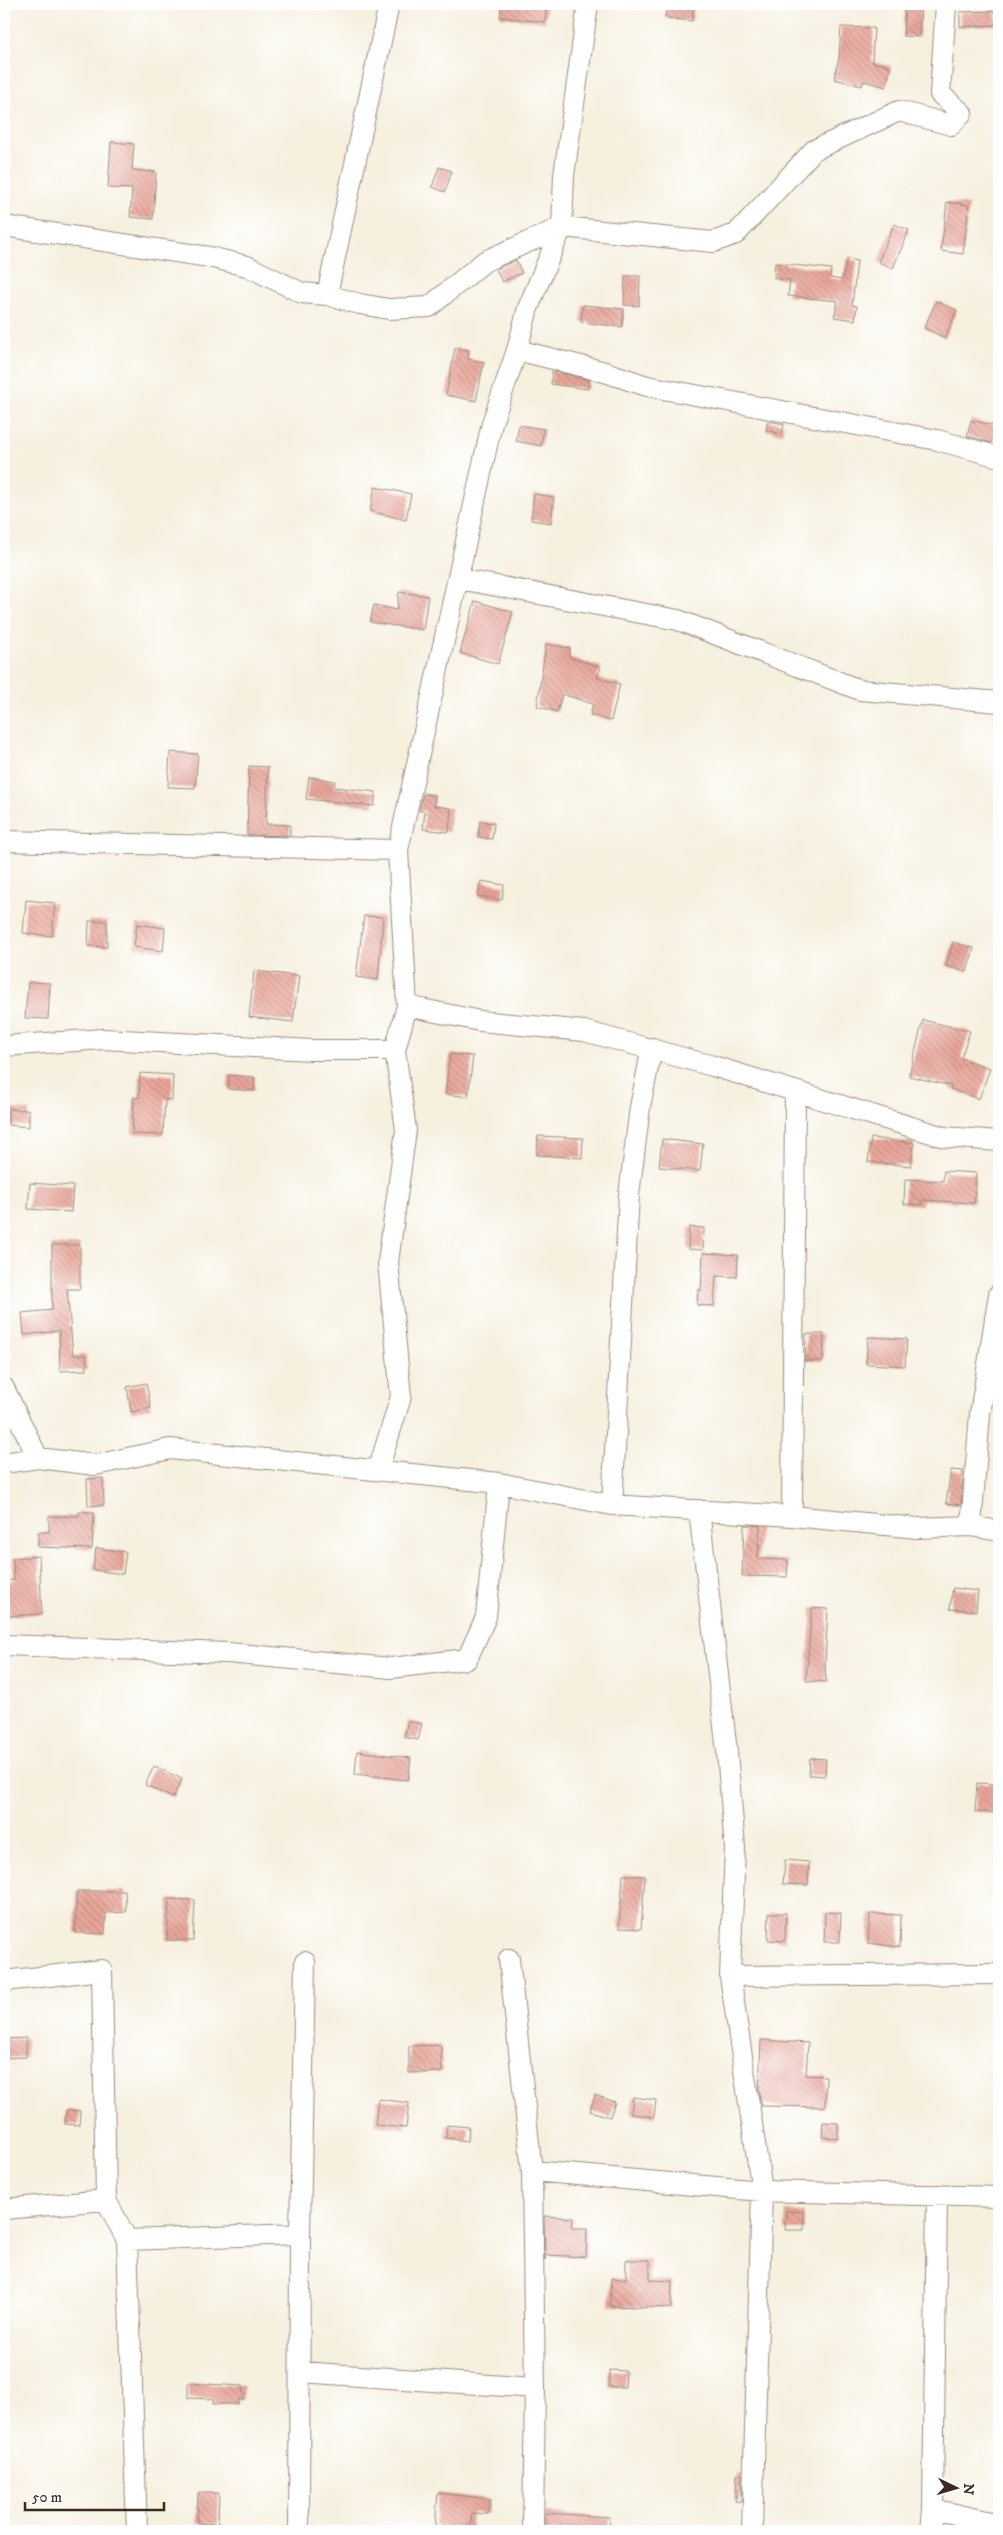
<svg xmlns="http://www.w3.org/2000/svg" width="1003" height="2535" font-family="'IM FELL DW Pica',serif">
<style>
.building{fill:url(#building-back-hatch)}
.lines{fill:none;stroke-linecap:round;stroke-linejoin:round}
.minor-casing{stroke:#988d7e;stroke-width:22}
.minor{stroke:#fff;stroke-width:20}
</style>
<defs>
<pattern id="building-back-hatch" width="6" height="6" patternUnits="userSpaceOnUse" patternTransform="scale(1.25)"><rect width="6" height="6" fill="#eaa69a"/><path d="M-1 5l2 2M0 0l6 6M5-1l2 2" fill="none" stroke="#bf877d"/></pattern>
</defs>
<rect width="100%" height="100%" fill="#fff"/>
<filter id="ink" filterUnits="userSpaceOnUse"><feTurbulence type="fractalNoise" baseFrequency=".02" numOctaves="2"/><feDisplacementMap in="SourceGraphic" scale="10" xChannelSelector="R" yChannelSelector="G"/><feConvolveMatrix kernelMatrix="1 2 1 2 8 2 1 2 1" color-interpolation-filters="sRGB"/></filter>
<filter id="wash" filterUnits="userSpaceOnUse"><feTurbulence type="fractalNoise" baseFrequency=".0096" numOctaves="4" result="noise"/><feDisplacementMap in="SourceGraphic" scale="20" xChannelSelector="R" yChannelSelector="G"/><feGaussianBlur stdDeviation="1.12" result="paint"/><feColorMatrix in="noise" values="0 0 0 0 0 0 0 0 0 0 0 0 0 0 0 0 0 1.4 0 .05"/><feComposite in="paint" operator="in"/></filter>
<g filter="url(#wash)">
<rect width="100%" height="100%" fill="#f6f0df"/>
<g id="blocks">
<!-- building -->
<path class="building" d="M 502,4 L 547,4 L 545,22 L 500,17 Z
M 667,4 L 694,4 L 692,21 L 665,18 Z
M 905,6 L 921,7 L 919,37 L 903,36 Z
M 996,11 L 996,25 L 960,27 L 960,12 Z
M 841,27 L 874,28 L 872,62 L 891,66 L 886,87 L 864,81 L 862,86 L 834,79 L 839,58 Z
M 111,142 L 134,144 L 132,170 L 156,172 L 153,219 L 130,217 L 132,189 L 108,188 Z
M 439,167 L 452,171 L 445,192 L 432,187 Z
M 947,202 L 969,205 L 963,254 L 941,251 Z
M 894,224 L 909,230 L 893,268 L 878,262 Z
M 847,259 L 857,261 L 852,305 L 857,306 L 855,320 L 834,317 L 838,301 L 788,296 L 790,280 L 774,278 L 775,263 L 831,269 L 830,278 L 842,280 Z
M 516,260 L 522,273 L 502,282 L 496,269 Z
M 625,276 L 640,276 L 639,306 L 624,305 Z
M 936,301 L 957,310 L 945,338 L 924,328 Z
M 583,305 L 624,309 L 622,327 L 581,322 Z
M 455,348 L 469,350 L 468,359 L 484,362 L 476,401 L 446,395 Z
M 552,371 L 589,380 L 588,389 L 551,384 Z
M 971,420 L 996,426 L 991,443 L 967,436 Z
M 768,421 L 784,424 L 782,434 L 766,430 Z
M 519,425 L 544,429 L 541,446 L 516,441 Z
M 375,487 L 411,494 L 406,520 L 370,511 Z
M 534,494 L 554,497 L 551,523 L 531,520 Z
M 399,592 L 428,596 L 423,630 L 370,622 L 374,605 L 397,610 Z
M 475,601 L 513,612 L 498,664 L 460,653 Z
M 546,644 L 570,648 L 569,657 L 601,667 L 597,678 L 620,684 L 611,721 L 590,715 L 593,704 L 562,694 L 557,712 L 537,706 Z
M 170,752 L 198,754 L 195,788 L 168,787 Z
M 249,766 L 268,767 L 266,824 L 290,825 L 290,836 L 247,835 Z
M 309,777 L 335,781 L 334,787 L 376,792 L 374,806 L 306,799 Z
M 423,794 L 435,795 L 434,806 L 451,808 L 449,832 L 423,829 L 425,811 L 419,811 Z
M 480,821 L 494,823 L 492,839 L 478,837 Z
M 481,881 L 504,885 L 502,900 L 478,896 Z
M 26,900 L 55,903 L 52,936 L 23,933 Z
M 364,916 L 383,917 L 378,980 L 356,977 Z
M 89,921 L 107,921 L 107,947 L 88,946 Z
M 137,924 L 165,928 L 163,951 L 134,947 Z
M 953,942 L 974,948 L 967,972 L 946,966 Z
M 254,971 L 299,976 L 293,1022 L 249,1017 Z
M 28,982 L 50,983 L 48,1019 L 25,1018 Z
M 923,1020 L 970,1031 L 961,1058 L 990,1068 L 979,1099 L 950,1089 L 951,1086 L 909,1076 Z
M 450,1054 L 473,1056 L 468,1097 L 445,1094 Z
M 140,1073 L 173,1075 L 172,1100 L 165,1099 L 163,1135 L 132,1134 L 134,1097 L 139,1098 Z
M 229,1075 L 255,1077 L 254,1091 L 228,1089 Z
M 8,1109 L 29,1110 L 29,1127 L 8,1125 Z
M 538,1136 L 583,1138 L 582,1158 L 537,1155 Z
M 871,1138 L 914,1143 L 911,1166 L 868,1162 Z
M 662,1139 L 703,1144 L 700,1171 L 659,1167 Z
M 944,1171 L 976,1173 L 974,1203 L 923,1200 L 922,1205 L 904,1204 L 905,1179 L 943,1181 Z
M 30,1183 L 73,1186 L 71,1212 L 28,1209 Z
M 689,1227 L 704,1228 L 703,1250 L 688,1249 Z
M 52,1245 L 80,1245 L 80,1289 L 67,1289 L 73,1355 L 86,1355 L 87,1370 L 60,1371 L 59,1331 L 24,1335 L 22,1313 L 52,1310 Z
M 703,1253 L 738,1255 L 737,1277 L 716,1276 L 714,1306 L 697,1305 L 698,1290 L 701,1291 Z
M 806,1334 L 824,1334 L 823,1361 L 805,1361 Z
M 868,1337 L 907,1339 L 905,1366 L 866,1364 Z
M 146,1383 L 151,1408 L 131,1412 L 127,1387 Z
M 951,1470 L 963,1471 L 961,1505 L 946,1503 Z
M 103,1478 L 104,1505 L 88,1506 L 87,1479 Z
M 79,1512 L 94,1512 L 92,1549 L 38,1547 L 38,1532 L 49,1532 L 49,1516 L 79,1516 Z
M 744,1525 L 760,1526 L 758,1559 L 788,1560 L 787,1577 L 742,1576 Z
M 96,1548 L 126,1552 L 123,1574 L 93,1570 Z
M 39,1556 L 42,1614 L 10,1616 L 9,1604 L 4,1604 L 4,1581 L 14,1580 L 13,1558 Z
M 953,1588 L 978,1591 L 976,1611 L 950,1609 Z
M 812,1608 L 828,1609 L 825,1664 L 826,1682 L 806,1681 Z
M 408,1721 L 422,1724 L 418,1740 L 404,1737 Z
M 357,1751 L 411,1758 L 408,1780 L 355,1774 Z
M 810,1758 L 826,1759 L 825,1776 L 809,1775 Z
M 154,1766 L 182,1779 L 173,1798 L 145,1785 Z
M 977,1783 L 999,1784 L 999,1813 L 975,1812 Z
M 785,1860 L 809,1862 L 808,1885 L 783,1884 Z
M 623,1875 L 645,1876 L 641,1929 L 619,1928 Z
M 77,1891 L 125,1891 L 126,1912 L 106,1913 L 105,1934 L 75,1933 Z
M 169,1899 L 195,1900 L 193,1941 L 167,1940 Z
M 825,1912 L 841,1913 L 840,1942 L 824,1942 Z
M 769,1913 L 786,1913 L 785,1941 L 768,1940 Z
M 870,1914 L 901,1915 L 900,1947 L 868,1943 Z
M 26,2038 L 26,2057 L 4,2058 L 4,2039 Z
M 761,2040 L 808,2043 L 806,2075 L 826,2076 L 825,2107 L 761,2106 L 759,2090 Z
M 441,2045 L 442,2072 L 409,2073 L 409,2046 Z
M 595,2095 L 615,2102 L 610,2117 L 590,2111 Z
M 633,2097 L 656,2100 L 654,2117 L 631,2114 Z
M 378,2099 L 409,2103 L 406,2128 L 375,2125 Z
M 66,2110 L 80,2111 L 79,2125 L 65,2124 Z
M 823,2122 L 838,2123 L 838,2138 L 822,2137 Z
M 447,2125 L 469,2127 L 468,2141 L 446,2138 Z
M 786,2211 L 804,2212 L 804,2230 L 785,2230 Z
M 544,2216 L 573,2218 L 572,2228 L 587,2228 L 586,2257 L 545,2255 L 545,2260 Z
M 626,2260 L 650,2260 L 650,2280 L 672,2281 L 671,2308 L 610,2306 L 611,2278 L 626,2279 Z
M 609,2370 L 626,2371 L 625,2387 L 609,2387 Z
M 188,2383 L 243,2386 L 243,2400 L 238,2399 L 238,2404 L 213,2404 L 213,2399 L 188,2398 Z
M 737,2474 L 742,2474 L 741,2502 L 735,2501 Z
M 198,2493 L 219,2493 L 218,2524 L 197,2523 Z
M 438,2493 L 490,2499 L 488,2514 L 472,2513 L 470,2531 L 435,2526 Z
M 545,2513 L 610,2517 L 609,2531 L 545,2531 Z"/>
</g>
</g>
<g filter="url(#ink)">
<use href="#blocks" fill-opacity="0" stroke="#988d7e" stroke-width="1"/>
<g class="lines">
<!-- minor casing -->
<g class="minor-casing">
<path id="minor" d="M 588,4 L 564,175 L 562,227 L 528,308 L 517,350 L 605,372 L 647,386 L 937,440 L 999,457
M 4,226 L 209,257 L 247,266 L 302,293 L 327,295 L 360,304 L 389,309 L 429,307 L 485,261 L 562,227 L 713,242 L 736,234 L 814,150 L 899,111 L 951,125 L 962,113 L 940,94 L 946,4
M 327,295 L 389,4
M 459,579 L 678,620 L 860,690 L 999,702
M 4,841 L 398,850
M 407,1006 L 480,1021 L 584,1031 L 713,1066 L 944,1137 L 999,1141
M 4,1046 L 103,1039 L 312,1050 L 395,1050
M 4,1388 L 38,1458
M 4,1463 L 38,1458 L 95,1465 L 170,1449 L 499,1483 L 612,1505 L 792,1516 L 917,1528 L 971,1526 L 999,1531
M 378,1470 L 401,1397 L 388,1262 L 406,1130 L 395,1050 L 407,1006 L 398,850 L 492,423 L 517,350
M 612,1505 L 629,1195 L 640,1107 L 652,1048
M 699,1510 L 727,1752 L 735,1848 L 730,1976 L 762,2191 L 752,2531
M 792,1516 L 795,1092
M 971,1526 L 980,1414 L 999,1294
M 4,1645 L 228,1653 L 391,1668 L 467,1659 L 486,1617 L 499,1483
M 509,1959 L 532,2171 L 535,2388 L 533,2531
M 730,1976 L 999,1974
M 4,1981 L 102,1970 L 106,2200 L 127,2240 L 137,2531
M 532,2171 L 762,2191 L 999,2197
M 4,2209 L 106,2200
M 127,2240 L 300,2234
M 301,2372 L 535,2388
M 933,2509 L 999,2524
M 299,2531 L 300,2234 L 305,1962
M 931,2531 L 933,2509 L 937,2195"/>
</g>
<!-- minor -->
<use href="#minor" class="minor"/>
</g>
</g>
<!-- margin -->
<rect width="1003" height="2535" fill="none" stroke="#fff" stroke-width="20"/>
<!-- north arrow -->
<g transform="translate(956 2488) rotate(95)" stroke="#ffffff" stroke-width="4" paint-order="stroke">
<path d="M0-4L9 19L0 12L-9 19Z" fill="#3b2a1e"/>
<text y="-8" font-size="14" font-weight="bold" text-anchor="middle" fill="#3b2a1e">N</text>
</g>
<!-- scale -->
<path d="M25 2502v8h139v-8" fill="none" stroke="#3b2a1e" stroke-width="2.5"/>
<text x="32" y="2502" font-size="15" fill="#3b2a1e" stroke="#ffffff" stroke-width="4" paint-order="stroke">50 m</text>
</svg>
